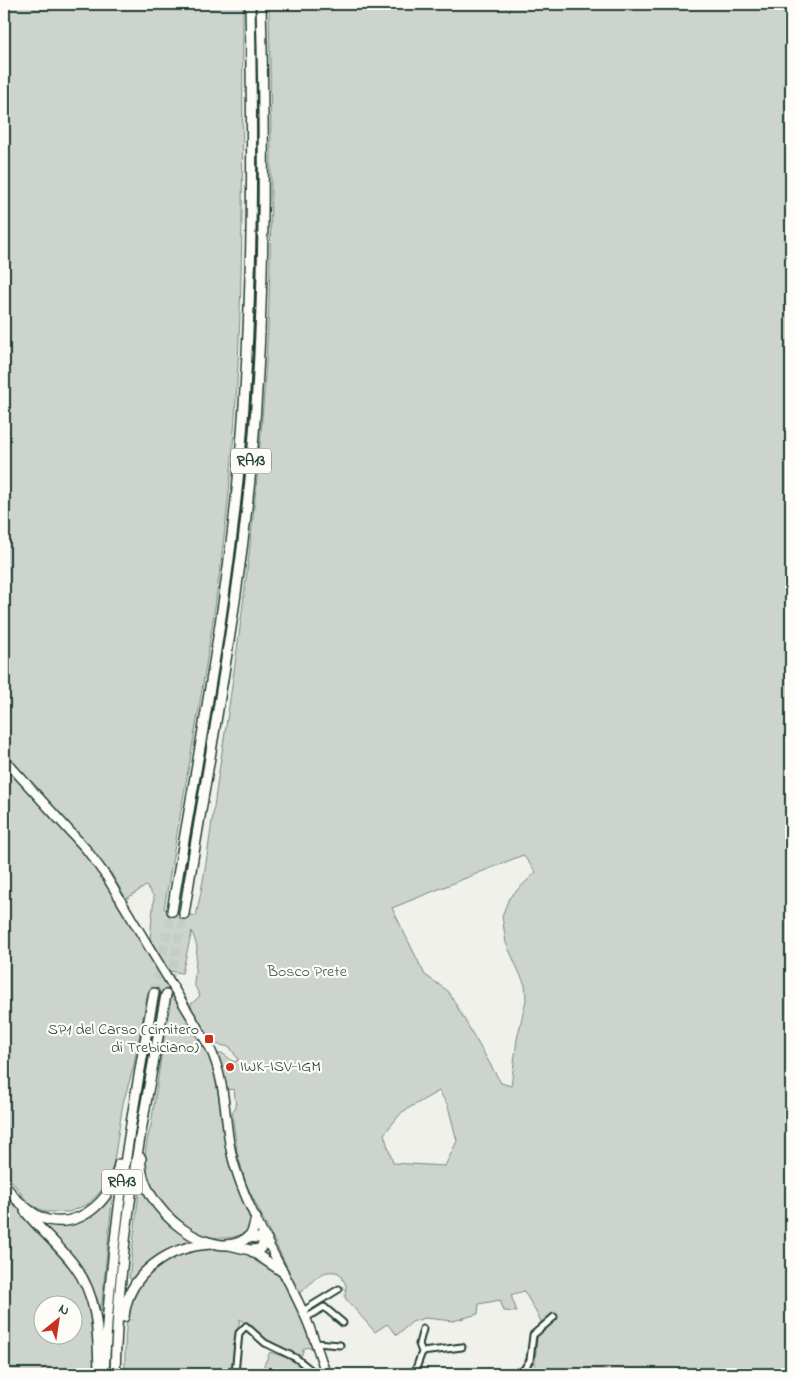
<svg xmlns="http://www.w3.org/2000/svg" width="795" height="1378" font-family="'Indie Flower',sans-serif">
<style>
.green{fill:#cdd3cd;stroke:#768880;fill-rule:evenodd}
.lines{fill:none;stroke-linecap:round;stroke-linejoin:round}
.motorway-tunnel{stroke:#c6cdc6;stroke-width:9;stroke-dasharray:9 4.5;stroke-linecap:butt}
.minor-casing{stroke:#1f3d34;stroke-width:9}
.secondary-casing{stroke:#1f3d34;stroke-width:11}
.primary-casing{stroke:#1f3d34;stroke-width:11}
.motorway-casing{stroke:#1f3d34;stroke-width:12}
.minor{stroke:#fdfcf7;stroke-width:5}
.secondary{stroke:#fdfcf7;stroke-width:8}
.primary{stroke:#fdfcf7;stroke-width:8}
.motorway{stroke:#fdfcf7;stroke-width:9}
.poi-dot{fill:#c8321e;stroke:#fdfcf7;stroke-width:2}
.labels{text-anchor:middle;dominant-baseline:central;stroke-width:4.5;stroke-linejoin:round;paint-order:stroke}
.shield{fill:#fdfcf7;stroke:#62766e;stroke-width:1}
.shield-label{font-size:15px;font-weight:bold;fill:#1f3d34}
.park-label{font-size:16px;fill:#425b53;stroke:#fdfcf7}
.poi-label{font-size:16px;fill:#1f3d34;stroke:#fdfcf7;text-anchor:end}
</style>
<rect width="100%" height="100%" fill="#f0f1eb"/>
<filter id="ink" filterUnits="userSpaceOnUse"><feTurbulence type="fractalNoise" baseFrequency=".02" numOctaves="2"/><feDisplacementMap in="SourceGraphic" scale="10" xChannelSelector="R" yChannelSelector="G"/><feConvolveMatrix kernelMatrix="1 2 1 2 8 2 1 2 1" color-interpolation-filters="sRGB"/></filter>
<g filter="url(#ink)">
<!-- green -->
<path class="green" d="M 4,4 L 243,4 C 242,173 245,343 227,511 C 213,645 186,777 164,909 L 196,916 C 208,863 213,807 222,752 C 245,605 263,452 269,303 C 272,203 271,104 269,4 L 791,4 L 791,1374 L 534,1374 L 537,1338 L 541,1321 L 524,1291 L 511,1295 L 517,1312 L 504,1311 L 500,1300 L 479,1304 L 478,1314 L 453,1321 L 425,1318 L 412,1322 L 397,1335 L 387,1324 L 375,1332 L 345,1298 L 346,1285 L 339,1273 C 319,1267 313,1284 298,1294 L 292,1277 L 246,1184 L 237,1152 L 232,1112 L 236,1107 L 234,1089 L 227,1090 L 218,1054 L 222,1053 L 234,1062 L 238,1060 L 230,1047 L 214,1044 L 210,1040 L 190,1005 L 200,996 L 194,984 L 197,947 L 192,931 L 182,973 L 169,971 L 150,939 L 154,897 L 146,886 L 126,899 L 111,873 L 4,751 ZM 523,855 L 536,872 L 509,898 L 502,916 L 506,943 L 525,985 L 526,1000 L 517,1039 L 511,1086 L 501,1083 L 448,991 L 425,975 L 392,908 ZM 439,1091 L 448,1106 L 457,1141 L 445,1166 L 393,1163 L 384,1134 L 402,1112 Z
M 4,765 L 99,871 L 213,1062 L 217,1074 L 231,1167 L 252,1218 L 248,1231 C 211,1254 156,1216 147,1177 C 143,1158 146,1143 151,1125 L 170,996 L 148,992 L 133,1069 L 123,1103 L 113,1167 L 101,1191 L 88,1204 L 69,1212 L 46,1212 L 29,1204 L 4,1171 Z
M 140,1183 L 163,1218 L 196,1242 L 168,1250 L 156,1258 L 132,1280 L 129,1278 Z
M 4,1191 C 26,1221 69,1258 83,1290 C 95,1316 94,1347 94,1374 L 4,1374 ZM 42,1306 L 72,1306 L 72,1336 L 42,1336 Z
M 113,1191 L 101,1312 C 91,1273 65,1249 39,1220 C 70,1235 95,1215 113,1191 Z
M 202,1248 C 277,1247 289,1285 312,1347 L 304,1348 L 301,1357 L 269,1343 L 240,1319 L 230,1374 L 125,1374 C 125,1326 122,1282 172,1257 C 181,1253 192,1251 202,1248 Z
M 270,1352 L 291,1359 L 310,1374 L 260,1374 Z"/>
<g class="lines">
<!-- motorway-tunnel -->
<path class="motorway-tunnel" d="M 154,993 L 172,911
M 166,995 L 184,914"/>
<!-- minor casing -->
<g class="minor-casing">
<path id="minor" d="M 303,1311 L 339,1289
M 306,1318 L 324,1307 L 343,1323
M 316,1343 L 340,1345
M 422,1352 L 462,1347
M 235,1373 L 239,1333 L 246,1326 L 265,1343 L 296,1358 L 316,1374
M 414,1374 L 422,1352 L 419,1344 L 423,1329
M 521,1374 L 530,1360 L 533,1335 L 554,1317"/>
</g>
<!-- secondary casing -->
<g class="secondary-casing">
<path id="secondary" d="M 4,759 L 86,849 L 106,876 L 210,1048 C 230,1091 222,1131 237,1173 C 253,1222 283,1267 304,1314 C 313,1333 319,1354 326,1374"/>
</g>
<!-- primary casing -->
<g class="primary-casing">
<path id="primary" d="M 4,1183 L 16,1199"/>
</g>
<!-- motorway casing -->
<g class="motorway-casing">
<path id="motorway" d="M 172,911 C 197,760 227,610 240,458 C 253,307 253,155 250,4
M 184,914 C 208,762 238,612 252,459 C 265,307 265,155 261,4
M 141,1158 C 136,1207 218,1272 252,1233 L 256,1218
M 16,1199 C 25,1207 36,1217 48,1220 C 84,1228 114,1196 119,1164
M 25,1211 C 40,1230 60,1246 74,1265 C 99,1298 98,1335 99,1374
M 248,1237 L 267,1239 L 260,1249 L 251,1250
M 229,1245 L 250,1250 L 283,1272
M 124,1317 C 128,1273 169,1246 211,1244
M 104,1374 C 110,1246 130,1119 154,993
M 115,1374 C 118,1247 142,1120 166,995"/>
</g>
<!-- minor -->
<use href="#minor" class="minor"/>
<!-- secondary -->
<use href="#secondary" class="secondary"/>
<!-- primary -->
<use href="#primary" class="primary"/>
<!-- motorway -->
<use href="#motorway" class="motorway"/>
</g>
</g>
<!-- markers -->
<g class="poi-dot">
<rect x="204" y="1034" width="10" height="10" rx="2.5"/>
<circle cx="230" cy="1067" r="5"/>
</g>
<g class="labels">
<!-- shield labels -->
<g class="shield">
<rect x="231" y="448.5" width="40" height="25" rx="4"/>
<rect x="102" y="1169.5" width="40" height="25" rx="4"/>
</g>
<g class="shield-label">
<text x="251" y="461">RA13</text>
<text x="122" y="1182">RA13</text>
</g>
<!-- park labels -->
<g class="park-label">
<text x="307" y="972">Bosco Prete</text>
</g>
<!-- poi labels -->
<g class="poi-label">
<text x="199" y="1030">SP1 del Carso (cimitero<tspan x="199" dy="18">di Trebiciano)</tspan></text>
<text x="240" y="1067" text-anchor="start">IWK-ISV-IGM</text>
</g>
</g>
<!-- margin -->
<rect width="795" height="1378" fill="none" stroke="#fdfcf7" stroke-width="20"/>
<rect x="10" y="10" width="775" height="1358" fill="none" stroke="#1f3d34" stroke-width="2" filter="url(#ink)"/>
<!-- north arrow -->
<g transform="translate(58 1320) rotate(30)"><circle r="24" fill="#fdfcf7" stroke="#a4b0a9"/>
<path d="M0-4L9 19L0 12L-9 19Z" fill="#c8321e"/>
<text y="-8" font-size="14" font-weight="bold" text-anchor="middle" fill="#1f3d34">N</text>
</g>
</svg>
